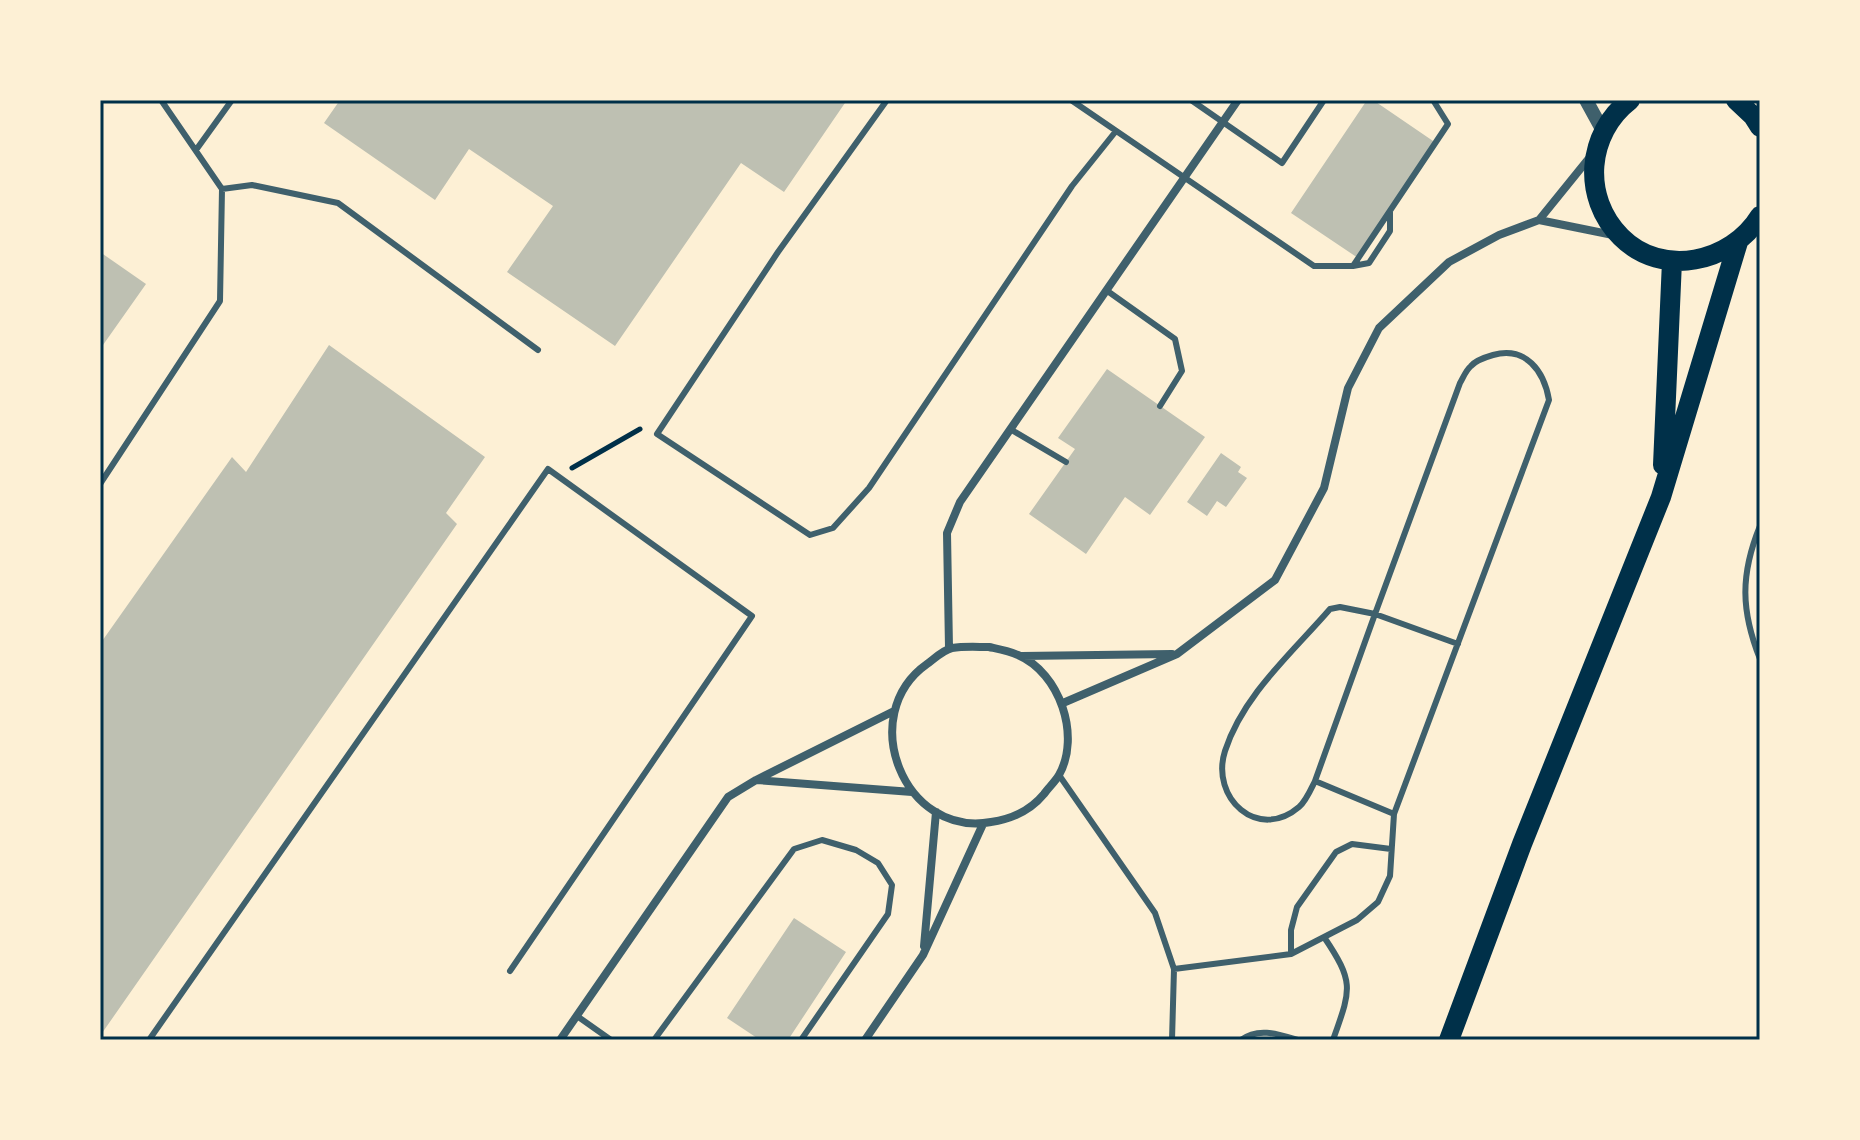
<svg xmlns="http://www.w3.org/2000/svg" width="1860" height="1140" font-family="Overpass,sans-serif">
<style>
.building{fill:#bec0b2}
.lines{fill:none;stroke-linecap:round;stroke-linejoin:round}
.path{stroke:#003049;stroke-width:5}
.service{stroke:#3f606c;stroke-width:6}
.minor{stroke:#3f606c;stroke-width:8}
.tertiary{stroke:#3f606c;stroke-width:14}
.primary{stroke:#003049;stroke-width:20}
.neatline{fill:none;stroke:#003049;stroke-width:3}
</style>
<rect width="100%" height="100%" fill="#fdf0d5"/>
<!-- building -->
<path class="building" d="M 340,100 L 847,100 L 784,192 L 741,163 L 615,346 L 507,272 L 553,206 L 469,149 L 435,200 L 324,123 Z
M 1367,100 L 1373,100 L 1436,143 L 1358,258 L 1291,213 Z
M 100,252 L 146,284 L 103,345 L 100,343 Z
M 329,345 L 485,457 L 446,513 L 457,524 L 100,1036 L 100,644 L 232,457 L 246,472 Z
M 1107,369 L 1205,437 L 1150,515 L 1125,497 L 1086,554 L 1029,514 L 1075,449 L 1058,438 Z
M 1221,453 L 1241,467 L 1238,472 L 1247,478 L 1226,507 L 1217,501 L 1207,516 L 1187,502 Z
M 794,918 L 846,952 L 788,1040 L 760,1040 L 727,1018 Z"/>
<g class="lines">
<!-- path -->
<path class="path" d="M 572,468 L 640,429"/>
<!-- service -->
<path class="service" d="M 887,100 L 778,252 L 657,434 L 810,535 L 833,528 L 869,488 L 1072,186 L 1116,131
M 1071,100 L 1314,266 L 1353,266 L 1448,124 L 1433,100
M 1191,100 L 1282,163 L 1324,100
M 196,150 L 232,100
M 222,189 L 252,185 L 338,203 L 538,350
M 1353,266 L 1369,263 L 1390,231 L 1390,211
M 1106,290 L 1175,339 L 1182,371 L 1160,406
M 1010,429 L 1066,462
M 100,484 L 220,301 L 222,189 L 161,100
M 1760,526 C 1740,575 1741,611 1760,659
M 1059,775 L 1155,913 L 1174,969 L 1172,1040
M 1315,781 L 1375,614 L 1458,644
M 1324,937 C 1355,983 1351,989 1333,1040
M 1291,954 L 1291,930 L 1297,907 L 1336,852 L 1352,844 L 1391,849
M 1174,969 L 1291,954 L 1357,920 L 1378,902 L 1390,876 L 1394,814 L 1549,400 C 1544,371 1526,346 1493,355 C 1486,357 1476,360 1471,366 C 1466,370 1463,378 1460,383 L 1375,614 L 1340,607 L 1330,609 C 1292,653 1243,695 1225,751 C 1210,798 1258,842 1299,807 C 1306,801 1311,789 1315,781 L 1394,814
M 577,1016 L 611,1040
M 149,1040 L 548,469 L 752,616 L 510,971
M 654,1040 L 794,849 L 822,840 L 856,850 L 878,863 L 892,885 L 888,914 L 801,1040
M 1241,1040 C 1258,1027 1278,1034 1298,1040"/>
<!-- minor -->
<path class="minor" d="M 1539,220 L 1613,235
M 989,647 C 998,649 1009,651 1018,655 C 1060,673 1081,736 1059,775 C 1055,782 1048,788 1044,794 C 1030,811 1012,819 991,822 C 904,838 855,715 927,664 C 934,659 943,650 952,648 C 964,646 977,647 989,647 Z
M 949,648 L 947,533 L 960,502 L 1238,100
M 1022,656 L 1172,654
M 1063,703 L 1177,654 L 1275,580 L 1324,488 L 1348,388 L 1379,328 L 1449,262 L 1499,235 L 1539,220 L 1590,157
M 757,780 L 912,792
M 924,946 L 936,812
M 560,1040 L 728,797 L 756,780 L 894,711
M 865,1040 L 923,955 L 983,824"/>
<!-- tertiary -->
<path class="tertiary" d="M 1586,100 L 1603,131"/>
<!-- primary -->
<path class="primary" d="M 1630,100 C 1587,133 1581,197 1621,237 C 1662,278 1731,263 1760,216
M 1736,100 L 1753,116 L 1760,127
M 1663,465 L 1672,261
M 1449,1040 L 1522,844 L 1661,497 L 1738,242"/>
</g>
<!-- border -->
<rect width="1860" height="1140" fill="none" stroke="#fdf0d5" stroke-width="204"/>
<rect x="102" y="102" width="1656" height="936" class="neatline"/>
</svg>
